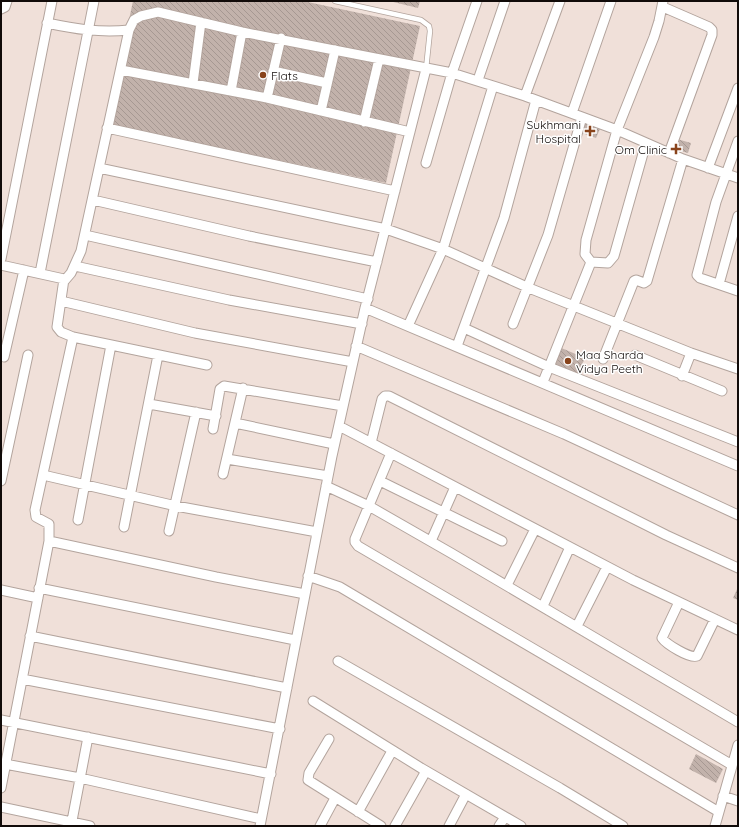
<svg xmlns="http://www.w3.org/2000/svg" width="739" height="827" font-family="Quicksand,sans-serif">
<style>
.building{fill:url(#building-back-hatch)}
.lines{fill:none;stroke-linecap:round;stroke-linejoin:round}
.service-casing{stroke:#b3a49d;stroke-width:6}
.minor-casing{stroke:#b3a49d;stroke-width:11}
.service{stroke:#fff;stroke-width:4.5}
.minor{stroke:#fff;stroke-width:9}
.poi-dot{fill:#88431b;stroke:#fff;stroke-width:1.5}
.labels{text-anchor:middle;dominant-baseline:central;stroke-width:3;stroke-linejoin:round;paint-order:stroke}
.poi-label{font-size:12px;fill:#110b09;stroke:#fff;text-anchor:start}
</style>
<defs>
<pattern id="building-back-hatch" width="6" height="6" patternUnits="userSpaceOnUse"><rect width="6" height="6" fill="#c2b2ab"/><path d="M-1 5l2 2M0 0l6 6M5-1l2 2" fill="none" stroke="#a69892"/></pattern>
</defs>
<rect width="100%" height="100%" fill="#f0e0d9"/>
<!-- building -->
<path class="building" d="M 133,1 L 303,1 L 420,26 L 386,183 L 107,124 Z
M 389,1 L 420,1 L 418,8 Z
M 582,122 L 600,129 L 596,138 L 579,132 Z
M 677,139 L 691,143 L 688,153 L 673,149 Z
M 559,347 L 585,358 L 577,375 L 552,363 Z
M 738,587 L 738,600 L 733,598 Z
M 696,754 L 723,769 L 716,783 L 689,769 Z"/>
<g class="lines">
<!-- service casing -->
<g class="service-casing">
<path id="service" d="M 335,1 L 421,20 L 429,26 L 430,31 L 426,69"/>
</g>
<!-- minor casing -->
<g class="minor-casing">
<path id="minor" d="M 663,7 L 709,27 L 712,30 L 712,35 L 669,153
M 1,9 L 5,7 L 7,1
M 47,23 C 75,29 100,33 129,30
M 121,70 L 267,98 L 410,132
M 273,71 L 327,83
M 478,80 L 505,1
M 193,83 L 201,22
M 231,91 L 242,32
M 525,96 L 560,1
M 267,98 L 281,38
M 321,111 L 335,50
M 572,113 L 611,1
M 364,122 L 379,59
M 107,128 L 395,191
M 738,141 L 716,202 L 697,275 L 700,278 L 738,291
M 426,163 L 452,73 L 477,1
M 99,168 L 386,229 L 443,249 L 529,288 L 691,353 L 738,369
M 708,168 L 738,88
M 93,200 L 249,236 L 377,262
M 85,235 L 368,299
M 1,259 L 52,1
M 591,262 L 585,254 L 586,240 L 617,130 L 654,37 L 659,21 L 663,1
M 1,265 L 64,279 L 57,327 L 61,332 L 73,337 L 207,365
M 75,266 L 229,300 L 362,324
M 40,273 L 94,1
M 65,280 L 71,273 L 81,251 L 129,30 L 134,20 L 141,16 L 158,12 L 242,32 L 452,73 L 525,96 L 617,130 L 683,159 L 738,178
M 719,284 L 738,216
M 61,301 L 195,333 L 353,362
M 365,308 L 738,466
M 513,324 L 548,235 L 582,117
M 408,326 L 443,249 L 493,86
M 464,328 L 549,367 L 738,442
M 356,346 L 564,434 L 738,515
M 457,346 L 504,218 L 536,100
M 635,355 L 722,391
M 4,357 L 24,270
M 603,359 L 634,281 L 636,280 L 644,283 L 647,281 L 683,159
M 682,376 L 691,353
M 543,382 L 591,262 L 608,263 L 614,256 L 646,143
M 149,404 L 216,416
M 235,423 L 334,444
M 339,426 L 633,580 L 738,630
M 213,429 L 220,389 L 224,386 L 343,406
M 371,443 L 382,399 L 385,396 L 389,396 L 666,535 L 738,568
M 391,453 L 355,539 L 355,542 L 358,546 L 732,765
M 227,459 L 328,476
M 223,474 L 243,388
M 43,475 L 176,506 L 317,532
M 1,481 L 28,355
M 380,481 L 502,541
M 326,486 L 369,506 L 451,553 L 738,722
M 78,520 L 111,345
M 124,527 L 158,355
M 169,531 L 196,412
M 49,541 L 216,577 L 305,594
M 431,541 L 455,487
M 308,576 L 340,587 L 719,812
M 507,585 L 535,529
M 39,588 L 295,640
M 1,590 L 38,598
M 679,602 L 662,638 C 666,644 690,659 697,656 L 715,619
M 543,606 L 570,547
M 577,626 L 607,567
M 30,636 L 287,688
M 338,661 L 560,788 L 623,826
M 22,679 L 280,729
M 313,701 L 421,768 L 521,826
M 1,720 L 271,774
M 329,739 L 309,773 L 308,780 L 381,826
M 5,764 L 80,778 L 261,819
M 1,788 L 49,541 L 49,524 L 36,517 L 35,510 L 73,337
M 723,796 L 738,801
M 1,807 L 90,826
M 358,812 L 392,751
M 71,826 L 88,737
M 260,826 L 332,456 L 365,308 L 426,69
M 320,826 L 335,798
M 395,826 L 426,771
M 449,826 L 466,794
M 499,826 L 505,817
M 715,826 L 738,745"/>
</g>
<!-- service -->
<use href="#service" class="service"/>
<!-- minor -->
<use href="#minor" class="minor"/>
</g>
<!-- markers -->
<g class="poi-dot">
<circle cx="263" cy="75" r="4"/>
<path d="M588 125h4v4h4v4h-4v4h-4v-4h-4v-4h4z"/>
<path d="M674 143h4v4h4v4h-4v4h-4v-4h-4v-4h4z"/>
<circle cx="568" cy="361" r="4"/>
</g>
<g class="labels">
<!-- poi labels -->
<g class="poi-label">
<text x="271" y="75">Flats</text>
<text x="581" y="124" text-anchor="end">Sukhmani<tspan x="581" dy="14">Hospital</tspan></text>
<text x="667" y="149" text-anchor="end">Om Clinic</text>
<text x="576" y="354">Maa Sharda<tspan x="576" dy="14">Vidya Peeth</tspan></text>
</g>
</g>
<!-- border -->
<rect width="739" height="827" fill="none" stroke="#110b09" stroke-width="4"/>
</svg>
